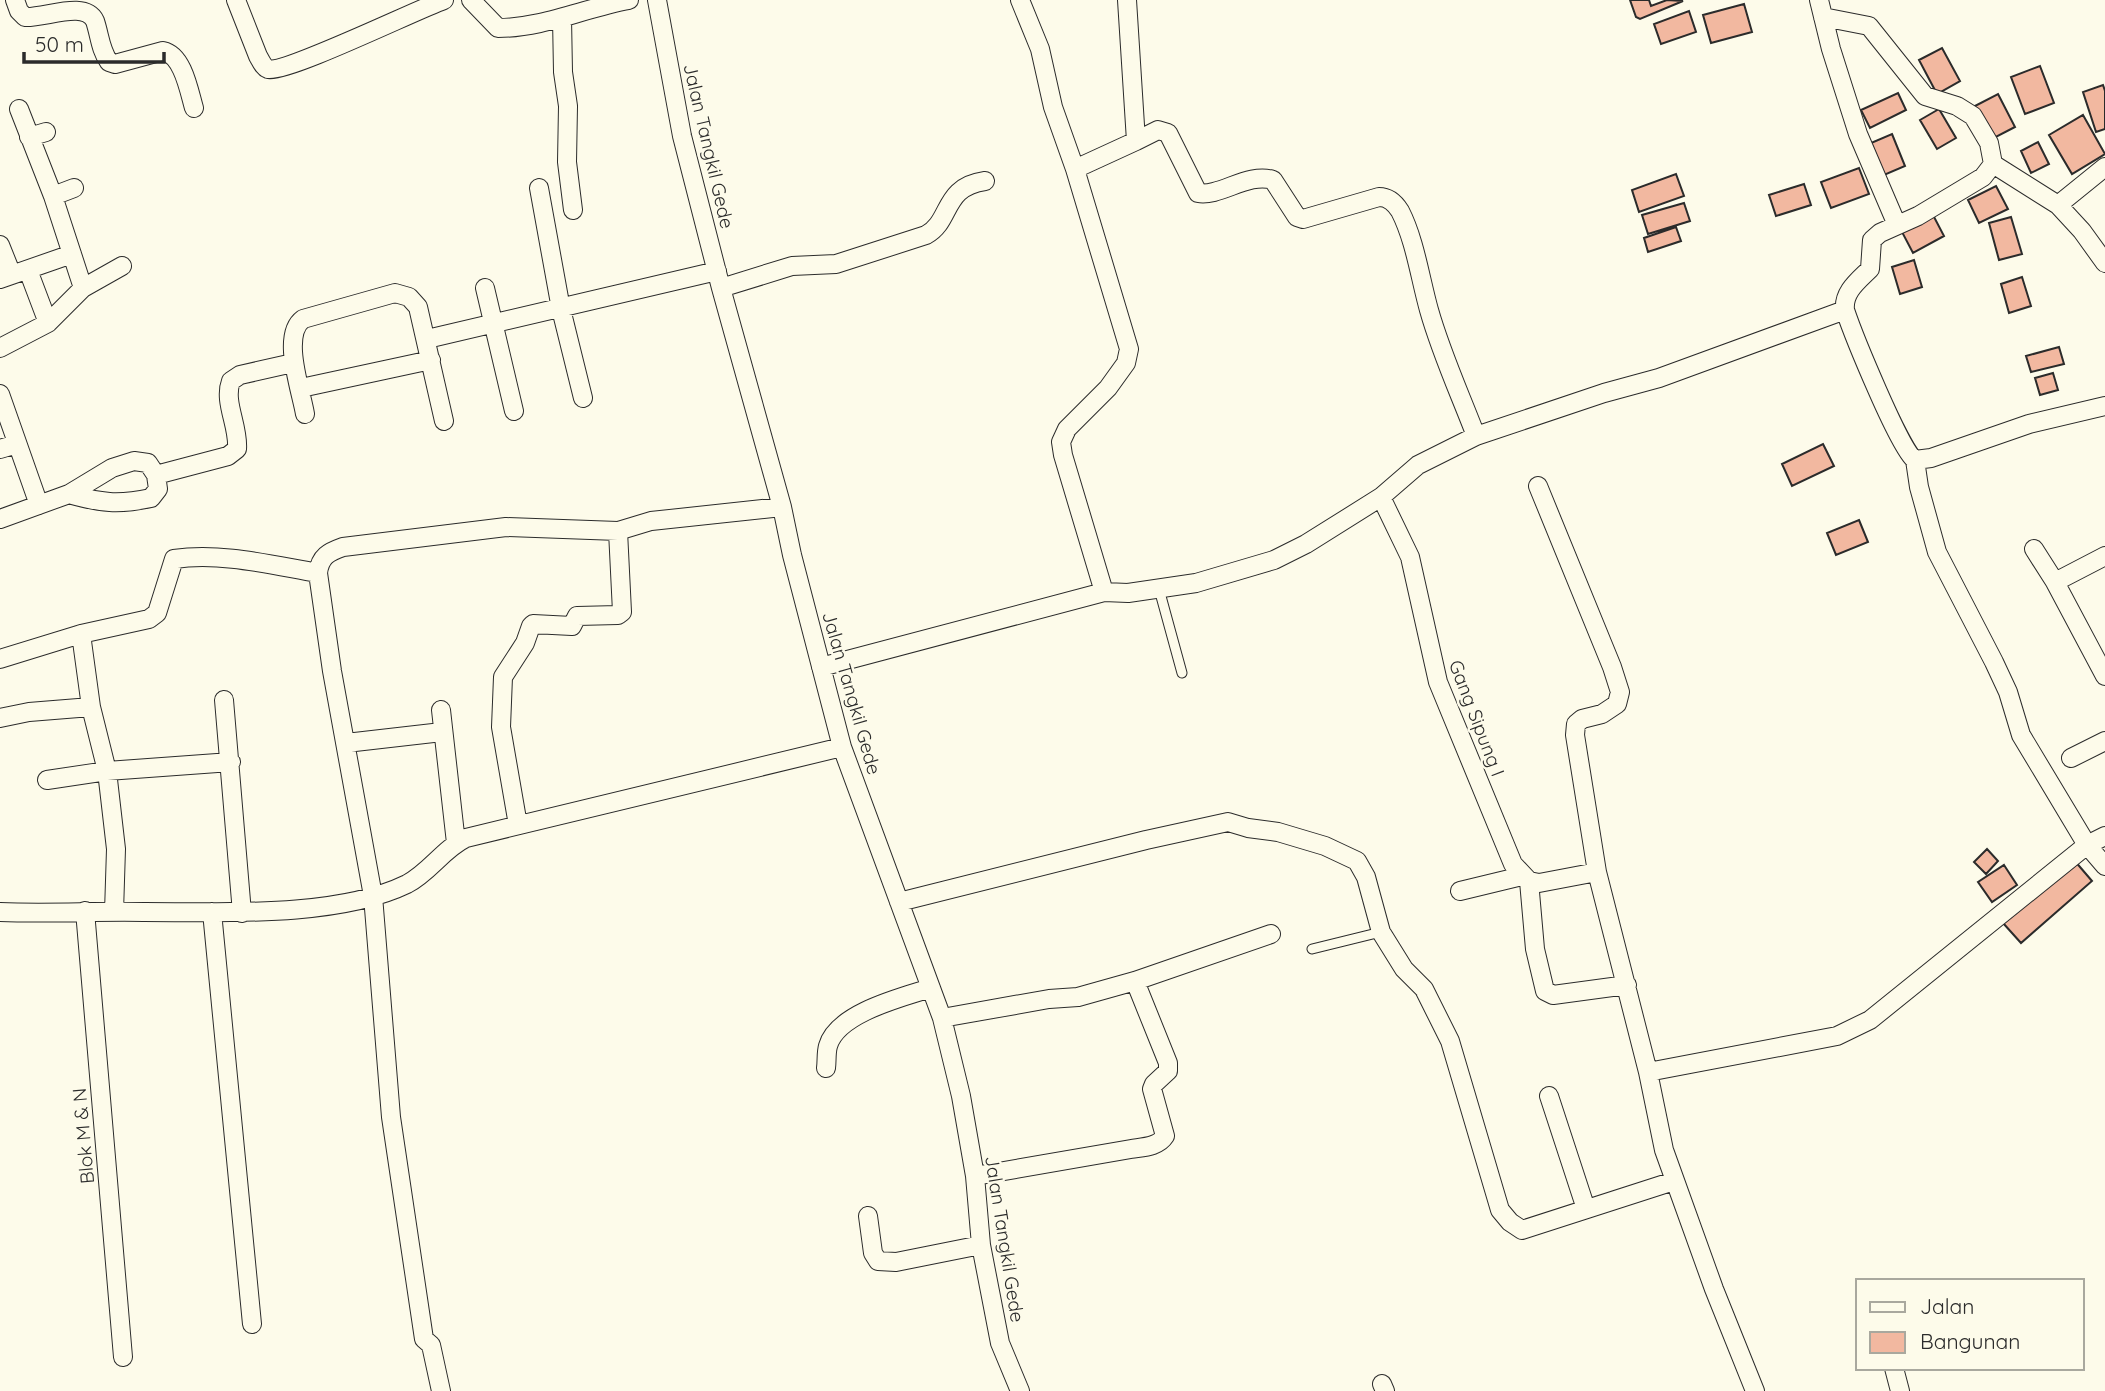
<svg xmlns="http://www.w3.org/2000/svg" width="2105" height="1391" font-family="Quicksand,sans-serif">
<style>
.building{fill:#f2b8a0;stroke:#2b2b2b;stroke-width:2}
.lines{fill:none;stroke-linecap:round;stroke-linejoin:round}
.lane-casing{stroke:#2b2b2b;stroke-width:11}
.street-casing{stroke:#2b2b2b;stroke-width:20}
.lane{stroke:#fdfbea;stroke-width:9}
.street{stroke:#fdfbea;stroke-width:18}
.labels{text-anchor:middle;dominant-baseline:central;stroke-width:5;stroke-linejoin:round;paint-order:stroke}
.street-label{font-size:19px;fill:#2b2b2b;stroke:#fdfbea}
</style>
<rect width="100%" height="100%" fill="#fdfbea"/>
<!-- building -->
<path class="building" d="M 1630,0 L 1649,0 L 1651,6 L 1667,0 L 1683,1 L 1640,19 L 1636,17 Z
M 1744,4 L 1752,32 L 1711,43 L 1703,15 Z
M 1689,11 L 1696,32 L 1661,44 L 1654,24 Z
M 1942,48 L 1960,81 L 1937,94 L 1919,60 Z
M 2040,66 L 2054,103 L 2025,114 L 2011,77 Z
M 2103,85 L 2105,91 L 2105,129 L 2096,132 L 2083,92 Z
M 1898,93 L 1906,110 L 1870,128 L 1861,110 Z
M 1998,94 L 2015,127 L 1990,140 L 1973,107 Z
M 1939,109 L 1956,138 L 1937,149 L 1920,120 Z
M 2083,115 L 2105,154 L 2072,174 L 2049,135 Z
M 1892,134 L 1905,166 L 1884,175 L 1871,143 Z
M 2038,142 L 2049,164 L 2031,173 L 2021,151 Z
M 1859,168 L 1869,194 L 1831,208 L 1821,182 Z
M 1676,174 L 1684,196 L 1639,212 L 1632,190 Z
M 1804,184 L 1811,205 L 1776,216 L 1769,195 Z
M 1996,186 L 2008,209 L 1979,223 L 1968,200 Z
M 1684,203 L 1690,221 L 1648,234 L 1642,215 Z
M 1933,215 L 1944,236 L 1913,253 L 1902,232 Z
M 2011,217 L 2022,254 L 1999,260 L 1989,223 Z
M 1676,227 L 1681,241 L 1648,252 L 1644,238 Z
M 1914,260 L 1922,287 L 1900,294 L 1892,267 Z
M 2022,277 L 2031,306 L 2009,313 L 2001,284 Z
M 2059,347 L 2064,364 L 2031,372 L 2026,356 Z
M 2053,373 L 2058,390 L 2040,395 L 2035,378 Z
M 1823,444 L 1834,466 L 1792,486 L 1782,464 Z
M 1859,520 L 1868,542 L 1836,555 L 1827,533 Z
M 1987,849 L 1998,861 L 1986,874 L 1974,862 Z
M 2074,860 L 2092,881 L 2021,943 L 2003,923 Z
M 2004,865 L 2017,885 L 1992,902 L 1978,882 Z"/>
<g class="lines">
<!-- lane casing -->
<g class="lane-casing">
<path id="lane" d="M 1159,589 L 1182,673
M 1312,949 L 1381,932"/>
</g>
<!-- street casing -->
<g class="street-casing">
<path id="street" d="M 15,0 L 19,11 L 25,17 C 46,18 85,0 95,21 C 100,36 100,49 109,62 L 115,64 L 163,51 C 183,55 189,91 194,108
M 236,0 L 258,56 C 261,61 263,67 268,69 C 285,74 418,9 444,0
M 471,0 L 498,28 C 543,28 585,8 629,0
M 657,0 L 682,136 L 721,288 L 782,507 L 792,555 L 842,747 L 942,1018 L 961,1096 L 975,1176 L 981,1245 L 1000,1343 L 1020,1391
M 1020,0 L 1040,49 L 1053,107 L 1075,169 L 1129,349 L 1126,363 L 1108,388 L 1067,429 L 1061,442 L 1063,455 L 1104,592
M 1819,0 L 1831,49 L 1858,134 L 1897,225
M 1823,17 L 1869,26 L 1925,96 L 1957,106 L 1973,116 L 1989,143 L 1993,164 L 1983,177 L 1918,216 L 1880,233 L 1872,240 L 1870,269 C 1858,281 1843,292 1845,310 C 1853,334 1900,450 1915,460 L 1919,487 L 1937,552 L 1994,662 L 2008,692 L 2021,735 L 2087,845 L 2105,866
M 562,18 L 563,72 L 568,106 L 567,162 L 573,210
M 19,109 L 53,196 L 83,288
M 29,137 L 46,132
M 1136,141 L 1158,130 L 1168,133 L 1198,193 C 1220,197 1248,172 1273,180 L 1297,217 L 1303,219 L 1379,197 C 1388,197 1395,203 1400,211 C 1415,240 1420,278 1429,310 C 1441,353 1460,394 1476,436
M 1993,164 L 2058,205 L 2082,231 L 2105,263
M 1075,169 L 1136,141 L 1127,0
M 539,188 L 561,309 L 583,398
M 53,196 L 74,188
M 2058,205 L 2105,167
M 0,245 L 12,275
M 28,270 L 48,323
M 0,279 L 72,254
M 485,288 L 514,411
M 721,288 L 792,266 L 836,264 L 926,235 C 952,221 942,187 985,181
M 427,339 L 717,271
M 0,348 L 48,323 L 83,288 L 122,266
M 301,388 L 431,360
M 0,394 L 39,505
M 305,414 C 301,390 281,335 303,319 L 395,293 L 409,297 L 418,307 L 444,421
M 0,449 L 17,444
M 1915,460 L 1931,458 L 2029,424 L 2105,406
M 134,461 L 148,463 L 156,475 L 158,489 L 151,498 C 118,505 101,503 69,494 L 112,468 Z
M 156,475 L 228,456 L 237,449 C 239,426 223,402 231,381 L 240,375 L 293,363
M 1538,486 L 1612,667 L 1620,692 L 1617,704 L 1602,714 L 1582,719 L 1576,724 L 1575,735 L 1597,872 L 1648,1072 L 1664,1150 L 1714,1289 L 1755,1391
M 1381,497 L 1410,557 L 1438,682 L 1513,864 L 1529,881 L 1539,883 L 1597,872
M 0,519 L 69,494
M 2034,549 L 2055,582 L 2105,676
M 2055,582 L 2105,556
M 81,634 L 91,707 L 107,771 L 116,849 L 114,912
M 0,659 L 81,634 L 149,619 L 157,613 L 174,559 C 221,552 271,565 318,573
M 821,667 L 1104,592 L 1128,593 L 1196,583 L 1274,560 L 1306,544 L 1381,497 L 1418,465 L 1476,436 L 1604,393 L 1659,378 L 1845,310
M 224,700 L 242,913
M 441,710 L 456,843
M 0,718 L 29,712 L 91,707
M 346,743 L 442,732
M 2071,758 L 2105,741
M 47,780 L 107,771 L 231,762
M 518,825 L 501,727 L 503,677 L 525,643 L 531,626 L 533,624 L 572,626 L 577,616 L 618,615 L 622,612 L 618,531 L 651,521 L 782,507
M 1529,881 L 1535,949 L 1545,991 L 1553,995 L 1627,985
M 1460,891 L 1522,876
M 899,902 L 1146,840 L 1228,822 L 1248,828 L 1278,832 L 1325,846 L 1357,861 L 1366,877 L 1381,932 L 1404,969 L 1424,989 L 1450,1041 L 1500,1210 L 1510,1222 L 1522,1230 L 1674,1181
M 85,911 L 123,1357
M 0,912 C 48,914 96,911 144,912 C 222,912 337,918 407,884 C 430,872 443,849 466,838 L 842,747
M 212,912 L 252,1324
M 942,1018 L 1049,999 L 1078,997 L 1135,981 L 1271,934
M 826,1068 C 827,1061 826,1053 828,1046 C 837,1013 903,997 931,988
M 1648,1072 L 1837,1036 L 1870,1020 L 2087,845 L 2105,836
M 1549,1096 L 1586,1209
M 975,1176 L 1131,1149 C 1143,1147 1158,1147 1165,1136 L 1152,1089 L 1154,1084 L 1168,1071 L 1168,1063 L 1135,981
M 868,1216 L 873,1253 L 878,1261 L 896,1262 L 981,1245
M 1894,1368 L 1900,1391
M 1382,1384 L 1385,1391
M 441,1391 L 431,1345 L 424,1339 L 391,1117 L 373,896 L 332,671 L 318,573 C 320,556 329,552 343,547 L 506,527 L 618,531"/>
</g>
<!-- lane -->
<use href="#lane" class="lane"/>
<!-- street -->
<use href="#street" class="street"/>
</g>
<g class="labels">
<!-- street labels -->
<g class="street-label">
<text transform="translate(709 146) rotate(77)">Jalan Tangkil Gede</text>
<text transform="translate(852 693) rotate(74)">Jalan Tangkil Gede</text>
<text transform="translate(1477 718) rotate(69)">Gang Sipung I</text>
<text transform="translate(83 1136) rotate(-95)">Blok M &amp; N</text>
<text transform="translate(1005 1239) rotate(81)">Jalan Tangkil Gede</text>
</g>
</g>
<!-- legend -->
<rect x="1856" y="1279" width="228" height="91" fill="#fdfbea" stroke="#a9a89e" stroke-width="2"/>
<rect x="1870" y="1302" width="35" height="10" fill="#fdfbea" stroke="#a9a89e" stroke-width="2"/>
<text x="1920" y="1314" font-size="21" fill="#2b2b2b">Jalan</text>
<rect x="1870" y="1332" width="35" height="21" fill="#f2b8a0" stroke="#a9a89e" stroke-width="2"/>
<text x="1920" y="1349" font-size="21" fill="#2b2b2b">Bangunan</text>
<!-- scale -->
<path d="M24 52v10h140v-10" fill="none" stroke="#2b2b2b" stroke-width="3.5"/>
<text x="35" y="52" font-size="21" fill="#2b2b2b" stroke="#fdfbea" stroke-width="5" paint-order="stroke">50 m</text>
</svg>
